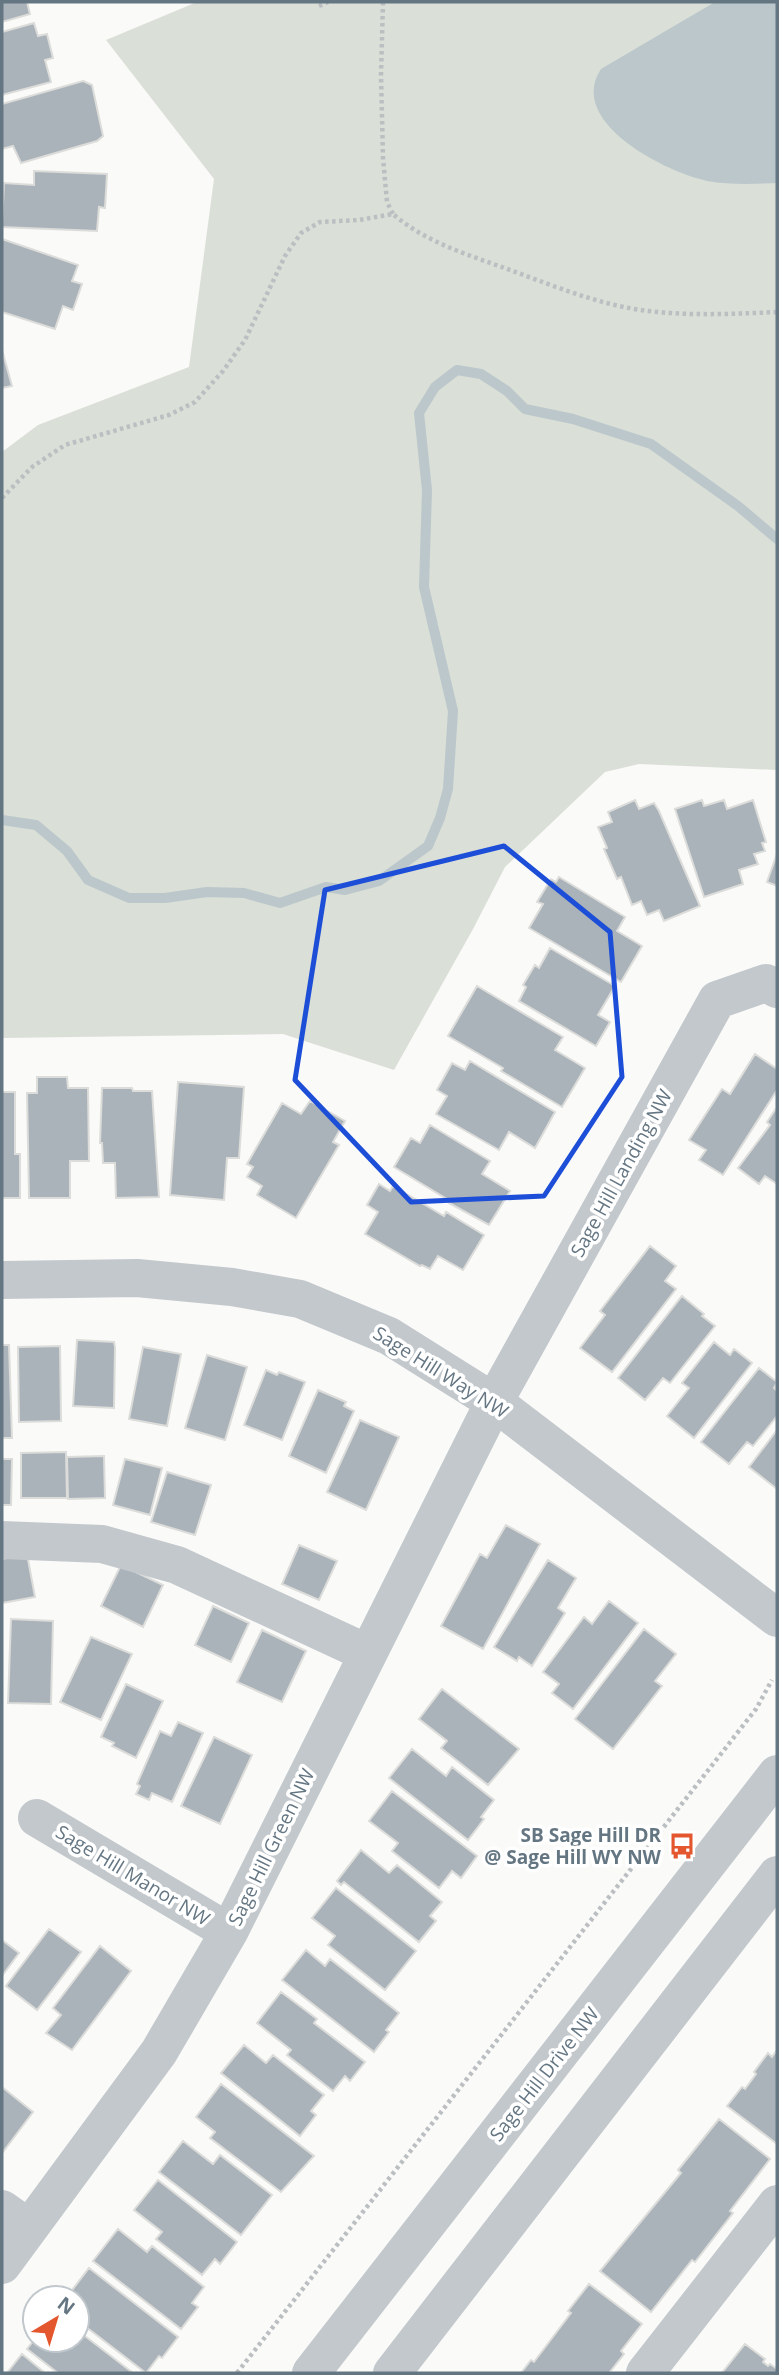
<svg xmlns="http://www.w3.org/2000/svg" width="779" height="2375" font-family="'Open Sans',sans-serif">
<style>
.green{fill:#dadfd7}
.water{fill:#bbc7cb}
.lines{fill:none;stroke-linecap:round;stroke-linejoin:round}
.stream{stroke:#bbc7cb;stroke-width:10}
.building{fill:#aab3b9;stroke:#dcdcda;stroke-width:2}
.path{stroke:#bbbfc2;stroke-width:4.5;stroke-dasharray:3.5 3.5;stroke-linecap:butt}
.minor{stroke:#c3c8cc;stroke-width:38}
.marked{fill:none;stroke:#1d4ed8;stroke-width:5;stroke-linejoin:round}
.labels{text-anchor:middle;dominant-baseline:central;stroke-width:7;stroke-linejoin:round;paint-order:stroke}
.street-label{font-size:19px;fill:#657683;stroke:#fff}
.poi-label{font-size:19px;font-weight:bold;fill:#657683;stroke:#fff;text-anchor:end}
</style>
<rect width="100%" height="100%" fill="#fafaf8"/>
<!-- green -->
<path class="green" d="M 197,2 L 777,2 L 777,770 L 639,764 L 605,772 L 505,867 L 473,929 L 394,1070 L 283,1034 L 2,1038 L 2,452 L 38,425 L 189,367 L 214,179 L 106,40 Z"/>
<!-- water -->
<path class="water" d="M 715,2 L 777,2 L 777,183 C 755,184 730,185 707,181 C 665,172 566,122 601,69 Z"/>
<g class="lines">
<!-- stream -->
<path class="stream" d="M 2,820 L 36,825 L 67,851 L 88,880 L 129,898 L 165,898 L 207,892 L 244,893 L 280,903 L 326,887 L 345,890 L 379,881 L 428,846 L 440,818 L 448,789 L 453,711 L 424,587 L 427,490 L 419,413 L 435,387 L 457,370 L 481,374 L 507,391 L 525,409 L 573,419 L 651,444 L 738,506 L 777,539"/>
</g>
<!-- building -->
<path class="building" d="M 2,2 L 27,2 L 30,14 L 2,22 Z
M 34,23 L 38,36 L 47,34 L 53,58 L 45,60 L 51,82 L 2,95 L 2,32 Z
M 83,81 L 92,85 L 103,136 L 97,141 L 21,163 L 13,146 L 2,149 L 2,104 Z
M 34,171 L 107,174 L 105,208 L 99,207 L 97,231 L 2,227 L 4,183 L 34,185 Z
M 2,239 L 78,265 L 72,281 L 82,284 L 73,310 L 63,306 L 55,329 L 2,312 Z
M 2,350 L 12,386 L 2,388 Z
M 635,800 L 639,809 L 654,803 L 659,811 L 700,906 L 664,921 L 659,910 L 647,915 L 641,901 L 632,905 L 621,877 L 617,879 L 604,849 L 607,848 L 598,827 L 612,822 L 608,812 Z
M 702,800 L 704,806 L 724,800 L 727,809 L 753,800 L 766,842 L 762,843 L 765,851 L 754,854 L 758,864 L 739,870 L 743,884 L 704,897 L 675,809 Z
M 777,854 L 777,886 L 767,882 Z
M 559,877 L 625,917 L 617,931 L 642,946 L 621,982 L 529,928 L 543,904 L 537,902 L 551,879 L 556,882 Z
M 550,948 L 615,986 L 598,1015 L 610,1022 L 596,1046 L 519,1001 L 526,987 L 523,985 L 535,965 L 539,968 Z
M 477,986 L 563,1037 L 555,1050 L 585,1068 L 562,1107 L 501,1071 L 503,1068 L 448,1036 Z
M 755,1054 L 777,1069 L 777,1090 L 723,1175 L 699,1160 L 706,1150 L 689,1140 L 722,1089 L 730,1094 Z
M 470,1061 L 555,1112 L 535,1148 L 509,1132 L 499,1150 L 436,1114 L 447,1096 L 437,1090 L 452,1063 L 465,1070 Z
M 37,1077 L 67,1077 L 68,1088 L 88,1088 L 89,1161 L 70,1161 L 70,1198 L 29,1198 L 27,1093 L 37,1093 Z
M 178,1082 L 244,1087 L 239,1158 L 227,1158 L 224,1200 L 170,1195 Z
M 102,1088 L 132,1088 L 133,1091 L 152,1091 L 159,1197 L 116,1198 L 115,1163 L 103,1163 L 102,1143 L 100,1143 Z
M 2,1092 L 15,1092 L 15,1154 L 20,1154 L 20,1198 L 2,1198 Z
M 310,1101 L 345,1121 L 333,1142 L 339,1145 L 296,1218 L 257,1195 L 262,1186 L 247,1177 L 253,1167 L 247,1164 L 282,1103 L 301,1114 Z
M 777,1107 L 777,1184 L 765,1176 L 759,1184 L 738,1168 L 770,1125 L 767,1122 Z
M 430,1125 L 490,1161 L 482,1174 L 510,1191 L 489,1225 L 449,1203 L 450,1201 L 394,1167 L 411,1138 L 420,1143 Z
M 379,1184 L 390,1191 L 393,1186 L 444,1216 L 446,1212 L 484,1235 L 463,1270 L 438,1256 L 430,1269 L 422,1265 L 420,1266 L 365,1234 L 378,1212 L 367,1205 Z
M 650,1246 L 676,1266 L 665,1281 L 676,1289 L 612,1372 L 580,1348 L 605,1315 L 600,1311 Z
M 682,1296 L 704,1314 L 702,1316 L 715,1326 L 670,1383 L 663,1378 L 645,1400 L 618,1378 Z
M 77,1340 L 114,1342 L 115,1347 L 114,1408 L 73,1406 Z
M 714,1342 L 730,1355 L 734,1349 L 752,1363 L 694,1438 L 667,1416 L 689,1388 L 682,1383 Z
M 2,1345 L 9,1345 L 12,1438 L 2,1438 Z
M 60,1346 L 61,1421 L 19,1422 L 18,1347 Z
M 143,1347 L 181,1354 L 167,1426 L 129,1419 Z
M 207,1355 L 247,1367 L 225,1440 L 185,1428 Z
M 759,1368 L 777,1382 L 774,1388 L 777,1391 L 777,1416 L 753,1446 L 747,1442 L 729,1464 L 701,1442 Z
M 266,1370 L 277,1375 L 279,1372 L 305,1382 L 282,1440 L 244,1425 Z
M 318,1390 L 346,1402 L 344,1406 L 354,1411 L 326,1473 L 289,1456 Z
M 360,1420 L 399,1437 L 366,1510 L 327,1492 Z
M 777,1430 L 777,1489 L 749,1467 Z
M 66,1452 L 67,1498 L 21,1498 L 21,1453 Z
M 104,1456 L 105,1498 L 68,1499 L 67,1457 Z
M 2,1459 L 12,1459 L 11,1505 L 2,1505 Z
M 125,1459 L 162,1468 L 150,1515 L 113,1505 Z
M 167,1472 L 211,1485 L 195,1535 L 151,1522 Z
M 506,1525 L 540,1544 L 483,1649 L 441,1626 L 480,1554 L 487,1558 Z
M 299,1545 L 337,1561 L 319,1600 L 282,1584 Z
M 27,1554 L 35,1597 L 2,1603 L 2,1559 Z
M 548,1560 L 576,1578 L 558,1608 L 565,1613 L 532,1666 L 519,1657 L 517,1661 L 494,1647 Z
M 121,1565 L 163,1585 L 143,1627 L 101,1606 Z
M 609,1601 L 638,1623 L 573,1709 L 552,1693 L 559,1684 L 543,1672 L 584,1617 L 592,1624 Z
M 213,1606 L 249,1623 L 231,1662 L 195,1645 Z
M 11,1619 L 53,1621 L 51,1704 L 8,1703 Z
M 644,1629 L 676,1654 L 655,1681 L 662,1686 L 613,1749 L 575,1719 Z
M 262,1630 L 306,1651 L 282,1702 L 237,1682 Z
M 91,1637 L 132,1654 L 101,1720 L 60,1702 Z
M 126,1684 L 163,1701 L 136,1758 L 112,1746 L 114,1743 L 101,1737 Z
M 442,1689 L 519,1749 L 488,1785 L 441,1748 L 447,1741 L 419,1719 Z
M 178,1722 L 203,1733 L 172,1802 L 152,1793 L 149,1800 L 136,1794 L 140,1786 L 137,1784 L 160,1731 L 171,1736 Z
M 214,1737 L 252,1755 L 220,1824 L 181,1806 Z
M 412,1749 L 446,1776 L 452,1767 L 494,1800 L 481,1817 L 484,1819 L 468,1840 L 389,1778 Z
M 392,1791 L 477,1856 L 461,1878 L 452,1871 L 439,1888 L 392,1851 L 398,1843 L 369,1821 Z
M 361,1850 L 389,1873 L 397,1865 L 442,1902 L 430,1916 L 436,1921 L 419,1942 L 344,1882 L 341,1885 L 337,1881 Z
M 336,1888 L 416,1951 L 385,1990 L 328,1945 L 335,1936 L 312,1918 Z
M 49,1929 L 81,1952 L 37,2010 L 6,1986 Z
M 2,1940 L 19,1953 L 2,1976 Z
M 100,1946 L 131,1971 L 72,2050 L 46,2033 L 61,2015 L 53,2008 Z
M 306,1950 L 325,1966 L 330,1959 L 399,2013 L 386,2030 L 389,2032 L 374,2052 L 282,1980 Z
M 281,1992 L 317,2019 L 314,2023 L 365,2062 L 350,2081 L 345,2076 L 333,2091 L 287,2055 L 291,2050 L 257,2023 Z
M 244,2045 L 266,2063 L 273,2055 L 324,2095 L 311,2111 L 316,2115 L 300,2136 L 221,2073 Z
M 777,2050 L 777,2144 L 727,2106 L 742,2087 L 745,2089 L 756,2074 L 754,2072 L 768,2053 L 772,2057 Z
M 221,2084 L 314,2156 L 281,2192 L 210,2138 L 215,2132 L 196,2117 Z
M 2,2087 L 33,2112 L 3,2152 L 2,2151 Z
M 719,2119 L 770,2159 L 730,2211 L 733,2213 L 695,2262 L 692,2260 L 651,2312 L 600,2271 L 681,2173 L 678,2170 Z
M 183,2141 L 213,2164 L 220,2155 L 272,2195 L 241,2235 L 159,2172 Z
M 158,2180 L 237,2242 L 220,2264 L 215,2259 L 202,2275 L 156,2239 L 162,2232 L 134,2210 Z
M 118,2229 L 147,2252 L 152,2246 L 204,2287 L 192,2303 L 198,2307 L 181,2329 L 93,2261 Z
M 89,2268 L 178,2337 L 162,2358 L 159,2356 L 146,2373 L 77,2320 L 81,2313 L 77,2310 L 77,2298 L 66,2298 Z
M 589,2284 L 642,2324 L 621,2351 L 624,2354 L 609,2373 L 521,2373 L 531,2360 L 534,2362 L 571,2313 L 568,2311 Z
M 77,2330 L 133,2373 L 58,2373 L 27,2349 L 35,2339 L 77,2340 Z
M 745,2344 L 765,2359 L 763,2362 L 768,2366 L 770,2364 L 777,2369 L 777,2373 L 722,2373 Z
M 22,2354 L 45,2373 L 7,2373 Z"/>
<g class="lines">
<!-- path -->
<path class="path" d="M 383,2 L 381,75 L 383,158 L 387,202 L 393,214
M 319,6 L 328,2
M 2,498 L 32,467 L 65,445 L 169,415 L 195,402 L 223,371 L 245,340 L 285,256 L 301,233 L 320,222 L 359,220 L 393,214 C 423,240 462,253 499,266 C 547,283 597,305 648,311 C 691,316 734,314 777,312
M 237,2373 L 756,1709 L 772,1680"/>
<!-- minor -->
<path class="minor" d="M 2,1280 L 137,1278 L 232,1287 L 300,1299 L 389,1336 L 494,1402 L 777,1618
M 2,1540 L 102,1544 L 177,1565 L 367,1653
M 37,1818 L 229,1932
M 2,2209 L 29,2228
M 2,2265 L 159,2052 L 229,1932 L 494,1402 L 717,1000 L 766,983 L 777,989
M 311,2373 L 777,1774
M 392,2373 L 777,1875
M 645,2373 L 777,2204"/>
</g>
<!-- marked area -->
<path class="marked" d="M 504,846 L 610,932 L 622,1077 L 544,1196 L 411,1202 L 295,1080 L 325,890 Z"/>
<!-- icons -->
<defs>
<g id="bus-bare" transform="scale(2.1)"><path d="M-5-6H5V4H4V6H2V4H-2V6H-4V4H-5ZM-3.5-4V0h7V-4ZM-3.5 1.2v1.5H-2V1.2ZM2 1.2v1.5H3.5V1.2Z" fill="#e4572e" stroke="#fff" stroke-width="2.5" paint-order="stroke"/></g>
</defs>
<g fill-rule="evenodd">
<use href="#bus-bare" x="682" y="1846"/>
</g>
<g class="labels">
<!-- street labels -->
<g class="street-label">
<text transform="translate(621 1173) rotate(-61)">Sage Hill Landing NW</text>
<text transform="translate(441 1372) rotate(32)">Sage Hill Way NW</text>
<text transform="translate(271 1847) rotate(-64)">Sage Hill Green NW</text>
<text transform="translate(133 1875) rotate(31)">Sage Hill Manor NW</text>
<text transform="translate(544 2074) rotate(-52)">Sage Hill Drive NW</text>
</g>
<!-- poi labels -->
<g class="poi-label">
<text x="661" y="1835">SB Sage Hill DR<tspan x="661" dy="22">@ Sage Hill WY NW</tspan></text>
</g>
</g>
<!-- border -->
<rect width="779" height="2375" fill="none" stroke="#657683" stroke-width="7"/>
<!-- north arrow -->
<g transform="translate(56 2319) rotate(38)"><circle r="33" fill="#ffffff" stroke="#c1c8cd" stroke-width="2"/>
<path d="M0-5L12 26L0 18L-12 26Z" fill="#e4572e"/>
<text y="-10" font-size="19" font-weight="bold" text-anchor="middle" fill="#657683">N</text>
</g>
</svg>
